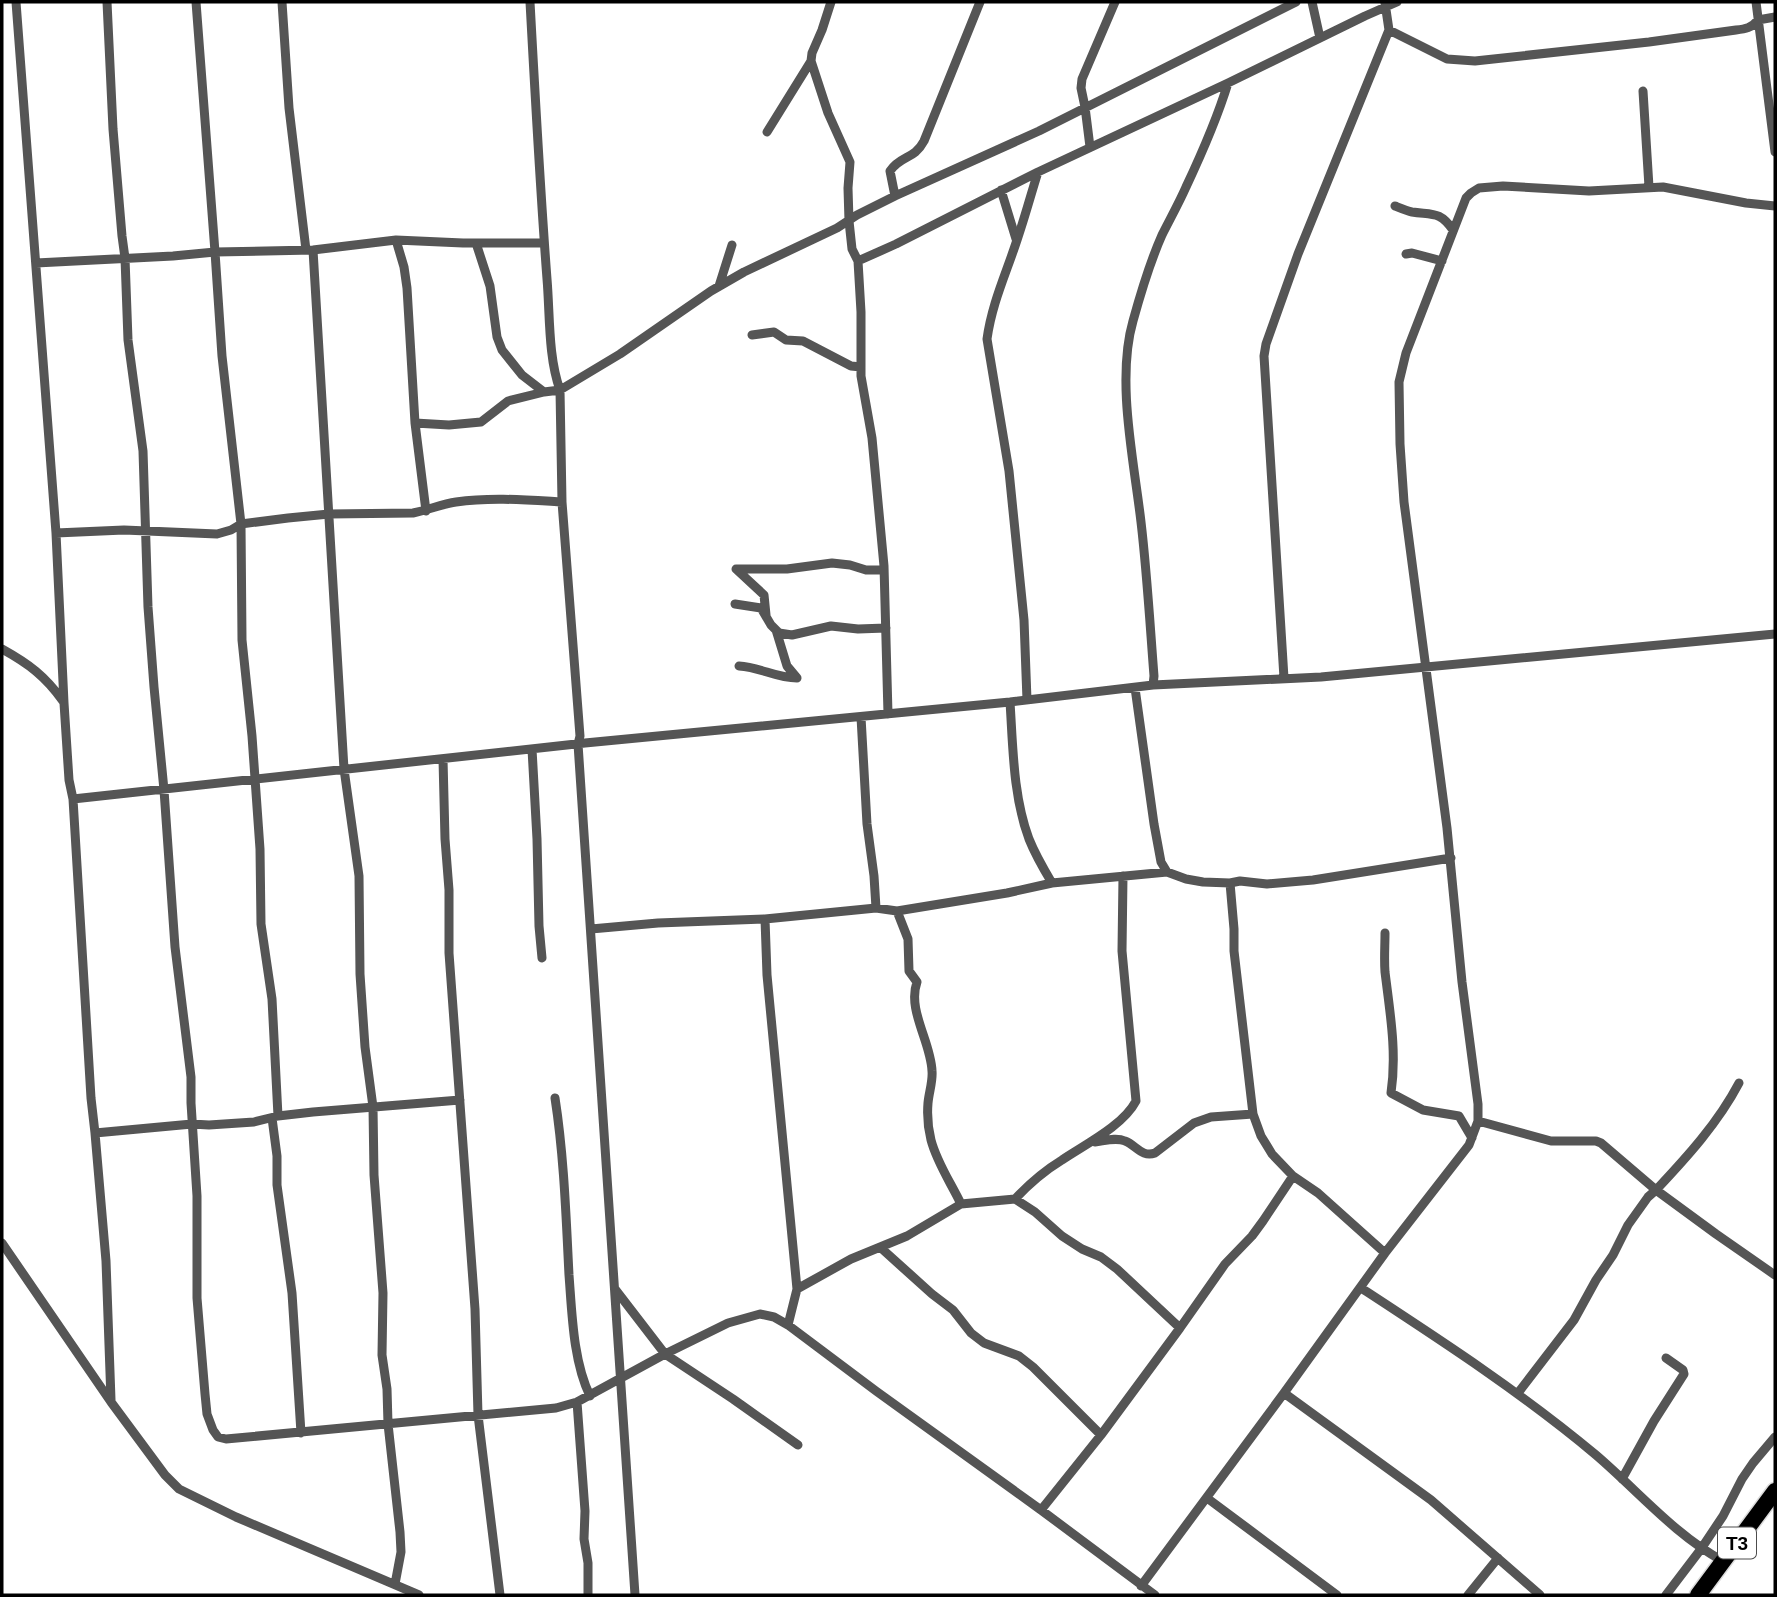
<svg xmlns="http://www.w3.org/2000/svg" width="1777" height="1597" font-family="Helvetica,sans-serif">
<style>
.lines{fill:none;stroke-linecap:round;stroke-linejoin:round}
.highway-casing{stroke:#dbdbdb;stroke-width:19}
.street{stroke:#555;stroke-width:9}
.highway{stroke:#000;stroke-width:16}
.labels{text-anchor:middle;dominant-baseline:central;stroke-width:6;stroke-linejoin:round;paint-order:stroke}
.shield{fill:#fff;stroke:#4c4c4c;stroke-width:2}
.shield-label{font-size:19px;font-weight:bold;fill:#000}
</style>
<rect width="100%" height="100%" fill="#fff"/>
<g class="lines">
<!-- highway casing -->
<g class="highway-casing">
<path id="highway" d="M 1698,1595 L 1775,1491"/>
</g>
<!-- street -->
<path class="street" d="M 16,2 L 56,533
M 107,2 L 113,129 L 122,236 L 125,258 L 128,340 L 143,451 L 148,607 L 154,687 L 164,790 L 175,947 L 191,1077 L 191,1103 L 197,1196 L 197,1298 L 205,1394 L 207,1414 L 213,1430 L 218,1437 L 226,1439 L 556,1408 L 577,1402 L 665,1354 L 728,1323 L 760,1314 L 774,1317 L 788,1325 L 876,1391 L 1041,1510 L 1155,1595
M 196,2 L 215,252 L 313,250 L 396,240
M 282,2 L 289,108 L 306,250
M 530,2 C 535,94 540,187 547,279 C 550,314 548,357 560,390 L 562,502 L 580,736 L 578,744 L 635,1595
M 831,2 L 822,30 L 812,53 L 811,61 L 828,113 L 850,162 L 848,188 L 849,221 L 852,249 L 858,261
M 1312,2 L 1320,38
M 1756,2 L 1775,152
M 1389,30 L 1447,59 L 1475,61 L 1649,42 L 1736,30 C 1745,29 1752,28 1758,20 L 1775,17
M 1643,91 L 1649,187
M 767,132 L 811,61
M 1090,147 L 1085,107 L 1081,88 L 1082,79 L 1115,2
M 1001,190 L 1016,239
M 895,196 L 890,171 C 901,155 914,160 924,141 L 980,2
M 1395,206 C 1400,208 1407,211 1412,212 C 1433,215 1440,211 1453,230
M 476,243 L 490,286 L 497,337 L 502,350 L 522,375 L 544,392
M 313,250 L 344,769 L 359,876 L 360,974 L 365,1047 L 373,1107 L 374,1175 L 383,1293 L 382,1355 L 387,1389 L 388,1424 L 400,1532 L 401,1552 L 395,1584
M 1406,254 L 1412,253 L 1442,261
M 36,263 L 173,256 L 215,252 L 222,356 L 241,524 L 242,640 L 252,736 L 260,849 L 261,924 L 272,999 L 278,1116
M 719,286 L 732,245
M 752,335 L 774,332 L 786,340 L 803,341 L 851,366 L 861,367
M 415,423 L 449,425 L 481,422 L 508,401 L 544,392 L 560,390 L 620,354 L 711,291 L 744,272 L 837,228 L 857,215 L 895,196 L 1039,131 L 1296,2
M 562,502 C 527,500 491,497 456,502 C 442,504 428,510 413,513 L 329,514 L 288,518 L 241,524 L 231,530 L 217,534 L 124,530 L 56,533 L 64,703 L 69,780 L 73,799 L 585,743 L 1010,702 L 1153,685 L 1321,677 L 1775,634
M 426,511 L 415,423 L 407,288 L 404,267 L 396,240 L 463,243 L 544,243
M 735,604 L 761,608 L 771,625 L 779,633 L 792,635 L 831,626 L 858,629 L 886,628
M 766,615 L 764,595 L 736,569 L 787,569 L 832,563 L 850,565 L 866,570 L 884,570
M 776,630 L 787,666 L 797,678
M 2,649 C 29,664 45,676 63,701
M 739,666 C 760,667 776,678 797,678
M 1284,678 L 1264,356 L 1266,344 L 1298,254 L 1389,30 L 1385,3
M 1153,685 L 1154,676 C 1150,625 1147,573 1141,522 C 1134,461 1116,380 1133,321 C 1141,292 1150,262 1162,235 C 1170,219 1179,203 1186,187 C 1202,153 1217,119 1228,83
M 1135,688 L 1154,824 L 1161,862 L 1167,872
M 1027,700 L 1024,620 L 1009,471 L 987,339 C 992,303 1006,274 1017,240 C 1025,217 1031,194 1038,172
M 1010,702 C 1013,747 1013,796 1029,839 C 1035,854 1043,868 1052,883
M 888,714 L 884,566 L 872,438 L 861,376 L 861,312 L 858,261 L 896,244 L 1038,172 L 1228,83 L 1365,16 L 1397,2
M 861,717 L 867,824 L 874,876 L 876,908
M 532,749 L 537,839 L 539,926 L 542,958
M 443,759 L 445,839 L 449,890 L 449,953 L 475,1309 L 478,1415 L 500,1595
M 73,799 L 91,1098 L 95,1133 L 192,1124 L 209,1125 L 254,1122 L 278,1116 L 313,1112 L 460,1100
M 1230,883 L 1234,929 L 1234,951 L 1253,1114 L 1261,1136 L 1272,1154 L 1293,1176
M 897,911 L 908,939 L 909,971 L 917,982 C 907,1010 931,1042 932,1071 C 933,1081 929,1092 928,1103 C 927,1115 928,1128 931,1140 C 937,1163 951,1183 961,1204
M 765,919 L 876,908 L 897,911 L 1007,893 L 1052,883 L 1167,872 L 1186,879 L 1203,882 L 1230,883 L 1240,881 L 1267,884 L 1313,880 L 1451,858
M 591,929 L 658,923 L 765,919 L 767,975 L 797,1289 L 788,1325
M 1385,933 C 1385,946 1384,959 1385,972 C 1390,1013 1397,1052 1391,1093 L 1423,1110 L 1459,1116 L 1472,1138
M 1739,1083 C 1718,1123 1687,1157 1656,1190 L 1716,1234 L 1775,1275
M 555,1098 C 564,1156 566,1216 569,1275 C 572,1313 573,1361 590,1396
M 272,1118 L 277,1156 L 277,1185 L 292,1293 L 301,1433
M 1478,1121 L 1551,1141 L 1596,1141 L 1601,1143 L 1656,1190 L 1648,1197 L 1628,1225 L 1613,1255 L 1596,1280 L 1574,1320 L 1518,1393
M 95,1133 L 106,1261 L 111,1400
M 1095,1142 C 1104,1141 1116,1137 1125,1141 C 1136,1145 1142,1158 1155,1153 L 1194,1123 L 1211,1117 L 1253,1114
M 1015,1199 C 1029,1184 1044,1171 1062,1160 C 1084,1145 1123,1126 1136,1101 L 1122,951 L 1123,876
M 2,1243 L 111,1402 L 165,1475 L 179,1489 L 236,1517 L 419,1595
M 881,1248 L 932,1294 L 953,1310 L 971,1333 L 984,1343 L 1019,1356 L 1033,1367 L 1101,1435
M 1361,1288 C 1442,1341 1522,1393 1596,1455 C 1638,1491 1675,1535 1723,1561
M 615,1289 L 665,1354 L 733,1399 L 798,1445
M 797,1289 L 851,1259 L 907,1236 L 961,1204 L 1015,1199 L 1035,1212 L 1062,1236 L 1082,1249 L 1101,1257 L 1117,1269 L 1180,1328
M 1284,1393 L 1431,1500 L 1540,1595
M 577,1402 L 585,1511 L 584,1539 L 588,1563 L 588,1595
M 1622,1479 L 1654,1421 L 1684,1374 L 1683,1370 L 1666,1358
M 1207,1498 L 1337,1595
M 1041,1510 L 1101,1435 L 1180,1328 L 1225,1264 L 1252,1236 L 1263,1221 L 1293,1176 L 1318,1193 L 1385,1253
M 1141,1586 L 1284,1393 L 1385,1253 L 1469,1145 L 1478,1121 L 1478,1104 L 1462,982 L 1447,828 L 1404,502 L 1400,444 L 1399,382 L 1406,353 L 1466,198 L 1471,193 L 1479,188 L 1503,186 L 1589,191 L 1663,187 L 1746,203 L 1775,206
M 1468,1595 L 1498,1558
M 1666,1595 L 1701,1549 L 1723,1516 L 1742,1479 L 1753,1463 L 1775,1437"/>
<!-- highway -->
<use href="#highway" class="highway"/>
</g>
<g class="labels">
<!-- shield labels -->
<rect class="shield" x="1718" y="1527.5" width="38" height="31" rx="5"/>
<g class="shield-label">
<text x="1737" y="1543">T3</text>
</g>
</g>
<!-- border -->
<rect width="1777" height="1597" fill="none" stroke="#000000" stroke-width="7"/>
</svg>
